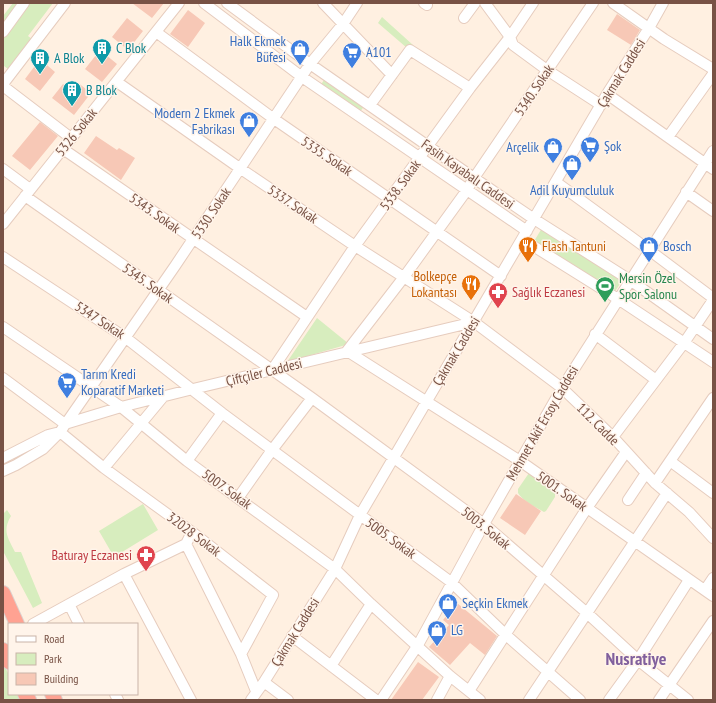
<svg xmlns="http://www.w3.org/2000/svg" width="716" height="703" font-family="'PT Sans Narrow',sans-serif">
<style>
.green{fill:#d7edbe}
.building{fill:#f7c8b6}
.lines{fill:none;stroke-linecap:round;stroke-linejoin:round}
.minor-casing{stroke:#e6ccbe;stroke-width:12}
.highway-casing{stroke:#dcd2cf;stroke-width:16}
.minor{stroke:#fff;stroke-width:10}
.highway{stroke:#ffa292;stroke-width:14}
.labels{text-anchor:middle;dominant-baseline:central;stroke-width:3;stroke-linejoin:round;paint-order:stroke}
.shop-label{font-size:14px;fill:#366cbe;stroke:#fff4ea;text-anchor:start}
.culture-label{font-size:14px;fill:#0d838f;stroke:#fff4ea;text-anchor:start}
.street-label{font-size:14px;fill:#785245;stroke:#fff4ea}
.food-label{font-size:14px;fill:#c56008;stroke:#fff4ea;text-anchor:start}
.leisure-label{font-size:14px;fill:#27864d;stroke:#fff4ea;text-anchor:start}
.health-label{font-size:14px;fill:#be3a42;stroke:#fff4ea;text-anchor:start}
.district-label{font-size:18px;font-weight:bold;fill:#81609d;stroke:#fff4ea}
</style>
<rect width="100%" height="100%" fill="#fff0e1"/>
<!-- green -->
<path class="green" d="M 13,3 L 53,3 L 28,36 L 32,39 L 8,69 L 4,66 L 3,67 L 3,16 Z
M 382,17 L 413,45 L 407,48 L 378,23 Z
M 326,77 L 366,104 L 359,113 L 320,86 Z
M 542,228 L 623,279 L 614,293 L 533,243 Z
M 317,318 L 349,344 L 287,362 Z
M 529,473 L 532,473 L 551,488 L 555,493 L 555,497 L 546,511 L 544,512 C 535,507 523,501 518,493 L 518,489 Z
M 143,504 L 158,530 L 114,557 L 99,531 Z
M 7,510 L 11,516 C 2,531 8,538 15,552 L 21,552 L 42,603 L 33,608 L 3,551 L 3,514 Z
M 3,663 L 9,675 L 9,694 L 19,694 L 22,700 L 3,700 Z"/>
<!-- building -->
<path class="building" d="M 132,3 L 164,3 L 152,18 Z
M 188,10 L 205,23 L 188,47 L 170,34 Z
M 617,14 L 640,30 L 631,45 L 607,30 Z
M 127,18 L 143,31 L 128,50 L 112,37 Z
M 100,50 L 117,64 L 102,82 L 85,69 Z
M 40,59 L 55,72 L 40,91 L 25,79 Z
M 77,82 L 91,93 L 74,115 L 52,98 L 63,84 L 71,90 Z
M 40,122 L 58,136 L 30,170 L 12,156 Z
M 96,136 L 117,150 L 119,148 L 135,158 L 121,180 L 84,153 Z
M 516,494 L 541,511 L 525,535 L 500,518 Z
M 457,603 L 497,636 L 485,655 L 470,643 L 450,665 L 429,647 L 449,625 L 443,620 Z
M 418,662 L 439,677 L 422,700 L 391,700 Z"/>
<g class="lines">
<!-- minor casing -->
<g class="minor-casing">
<path id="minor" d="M 204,3 L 302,77 L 527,231
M 227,3 L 310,64 L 474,178 L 534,219 L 630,280 L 713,339
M 323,3 L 392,75
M 424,3 L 427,5
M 485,3 L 510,37 L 513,45 L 547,70 L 601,105
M 613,3 L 664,39 L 713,69
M 464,18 L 475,3
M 3,32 L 24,3
M 156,32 L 274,119 L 501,276
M 117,82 L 241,169 L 355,246 L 474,322 L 562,388 L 613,437 L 655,483 L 689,512 L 713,538
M 3,84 L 65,3
M 3,86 L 71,138
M 607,94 L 713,169
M 370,105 L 410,50 L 470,88
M 668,137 L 713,74
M 63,149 L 307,317
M 3,169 L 30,189
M 556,182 L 649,250 L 713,298
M 686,192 L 713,211
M 25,196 L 312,398 L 484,524 L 587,613 L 638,660 L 688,700
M 3,224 L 179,3
M 522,239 L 618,299 L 713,362
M 3,257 L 126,338 L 222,413 L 451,582 L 506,635 L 580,700
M 3,327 L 121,407 L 187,461 L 335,569 L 371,604 L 450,676 L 480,700
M 595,334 L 656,380
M 347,351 L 520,461 L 713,596
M 347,351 L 404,277 L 467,190 L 474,178 L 593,3
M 272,370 L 355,246 L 470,88 L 510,37 L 533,3
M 3,378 L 65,424
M 65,424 L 121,407 L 193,389 L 474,322
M 60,432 L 104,468 L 192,532 L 273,595 L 241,654
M 613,437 L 684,343 L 713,300
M 3,458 L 48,435 L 56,433
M 187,461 L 222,413
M 670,461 L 713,493
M 104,468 L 163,397
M 3,471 L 16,465 L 43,449 L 60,432 L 175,266 L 310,64 L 343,24 L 357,3
M 655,483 L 713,398
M 238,498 L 272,450 L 312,398
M 628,500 L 646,473
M 192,532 L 186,544 L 241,654 L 256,691
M 124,574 L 191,700
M 705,590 L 713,578
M 69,604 L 79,624
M 33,624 L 124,574 L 186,544
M 292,636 L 376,700
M 331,666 L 371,604
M 264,682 L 288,700
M 469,691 L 587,508 L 626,452
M 115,694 L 118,700
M 251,700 L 264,682 L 335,569 L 360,515 L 607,94 L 649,28 L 663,3
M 381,700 L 418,645 L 484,524 L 562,388 L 713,151
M 437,700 L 450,676
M 529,700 L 667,493
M 609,700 L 638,660 L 689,580
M 659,700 L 713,621"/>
</g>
<!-- highway casing -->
<g class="highway-casing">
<path id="highway" d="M 3,593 L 17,624
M 3,650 L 9,662
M 25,694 L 29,700
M 52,694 L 55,700"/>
</g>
<!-- minor -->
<use href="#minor" class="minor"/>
<!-- highway -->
<use href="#highway" class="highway"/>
</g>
<!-- icons -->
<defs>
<g id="building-pin" transform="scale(1)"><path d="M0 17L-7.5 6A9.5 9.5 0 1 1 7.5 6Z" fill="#0f9aa8" stroke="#fff4ea"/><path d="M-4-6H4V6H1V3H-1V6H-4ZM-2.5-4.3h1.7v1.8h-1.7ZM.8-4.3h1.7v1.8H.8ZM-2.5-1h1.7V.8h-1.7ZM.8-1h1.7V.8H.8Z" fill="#fff"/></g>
<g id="shop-pin" transform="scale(1)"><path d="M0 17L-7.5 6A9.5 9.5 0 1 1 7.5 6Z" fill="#3f7fe0" stroke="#fff4ea"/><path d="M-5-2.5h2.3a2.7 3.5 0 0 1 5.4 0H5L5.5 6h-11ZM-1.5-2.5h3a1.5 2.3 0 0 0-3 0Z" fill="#fff"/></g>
<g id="supermarket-pin" transform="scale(1)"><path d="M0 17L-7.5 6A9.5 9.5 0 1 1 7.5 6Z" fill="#3f7fe0" stroke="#fff4ea"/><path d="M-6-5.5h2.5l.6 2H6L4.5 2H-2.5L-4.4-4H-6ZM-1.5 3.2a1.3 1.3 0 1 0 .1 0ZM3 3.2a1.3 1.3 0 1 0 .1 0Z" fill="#fff"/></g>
<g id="restaurant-pin" transform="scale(1)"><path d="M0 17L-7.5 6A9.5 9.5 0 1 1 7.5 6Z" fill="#e8710a" stroke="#fff4ea"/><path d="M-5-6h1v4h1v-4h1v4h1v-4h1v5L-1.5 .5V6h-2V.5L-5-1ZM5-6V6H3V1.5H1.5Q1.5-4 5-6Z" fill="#fff"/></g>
<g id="stadium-pin" transform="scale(1)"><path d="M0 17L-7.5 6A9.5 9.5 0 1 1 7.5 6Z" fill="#2e9e5b" stroke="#fff4ea"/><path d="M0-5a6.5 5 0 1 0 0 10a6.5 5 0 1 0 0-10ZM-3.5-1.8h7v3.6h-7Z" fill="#fff"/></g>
<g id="pharmacy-pin" transform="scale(1)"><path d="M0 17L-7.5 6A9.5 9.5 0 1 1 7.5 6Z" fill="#e0444e" stroke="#fff4ea"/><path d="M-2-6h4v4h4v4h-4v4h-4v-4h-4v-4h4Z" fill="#fff"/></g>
</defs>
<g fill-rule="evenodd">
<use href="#building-pin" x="102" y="48"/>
<use href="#shop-pin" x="300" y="49"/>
<use href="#supermarket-pin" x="352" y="52"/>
<use href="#building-pin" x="40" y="58"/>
<use href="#building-pin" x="72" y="90"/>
<use href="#shop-pin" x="249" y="121"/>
<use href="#supermarket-pin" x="590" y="146"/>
<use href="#shop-pin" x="553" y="147"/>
<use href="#shop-pin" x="572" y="164"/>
<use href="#restaurant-pin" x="528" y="246"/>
<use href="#shop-pin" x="649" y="246"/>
<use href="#restaurant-pin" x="471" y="284"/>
<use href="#stadium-pin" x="605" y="286"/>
<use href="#pharmacy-pin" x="498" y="292"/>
<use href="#supermarket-pin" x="67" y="382"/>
<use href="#pharmacy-pin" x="146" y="555"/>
<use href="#shop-pin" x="448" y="603"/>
<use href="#shop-pin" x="437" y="630"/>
</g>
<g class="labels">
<!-- shop labels -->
<g class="shop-label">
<text x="286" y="41" text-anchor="end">Halk Ekmek<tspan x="286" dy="16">Büfesi</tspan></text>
<text x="366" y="52">A101</text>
<text x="235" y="113" text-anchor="end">Modern 2 Ekmek<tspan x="235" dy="16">Fabrikası</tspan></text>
<text x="604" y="146">Şok</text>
<text x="539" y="147" text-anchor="end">Arçelik</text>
<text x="572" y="190" text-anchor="middle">Adil Kuyumcluluk</text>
<text x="663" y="246">Bosch</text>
<text x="81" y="374">Tarım Kredi<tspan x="81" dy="16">Koparatif Marketi</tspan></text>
<text x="462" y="603">Seçkin Ekmek</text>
<text x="451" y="630">LG</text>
</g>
<!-- culture labels -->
<g class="culture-label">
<text x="116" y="48">C Blok</text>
<text x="54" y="58">A Blok</text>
<text x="86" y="90">B Blok</text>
</g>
<!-- street labels -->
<g class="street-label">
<text transform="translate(621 73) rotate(-58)">Çakmak Caddesi</text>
<text transform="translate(534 90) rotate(-56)">5340. Sokak</text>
<text transform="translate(76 132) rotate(-51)">5326 Sokak</text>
<text transform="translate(327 156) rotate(34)">5335. Sokak</text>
<text transform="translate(468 174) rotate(35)">Fasih Kayabalı Caddesi</text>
<text transform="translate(400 185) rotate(-54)">5338. Sokak</text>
<text transform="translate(293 204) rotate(34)">5337. Sokak</text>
<text transform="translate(155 213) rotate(35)">5343. Sokak</text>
<text transform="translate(211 213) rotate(-56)">5330. Sokak</text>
<text transform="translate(148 283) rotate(35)">5345. Sokak</text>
<text transform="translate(100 320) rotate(33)">5347 Sokak</text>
<text transform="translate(456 351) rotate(-59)">Çakmak Caddesi</text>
<text transform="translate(264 372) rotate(-14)">Çiftçiler Caddesi</text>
<text transform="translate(542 423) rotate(-60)">Mehmet Akif Ersoy Caddesi</text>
<text transform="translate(598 424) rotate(45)">112. Cadde</text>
<text transform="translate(227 489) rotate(36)">5007. Sokak</text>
<text transform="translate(562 491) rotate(35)">5001. Sokak</text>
<text transform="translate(486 528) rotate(39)">5003. Sokak</text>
<text transform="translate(194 534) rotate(37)">32028 Sokak</text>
<text transform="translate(391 538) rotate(36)">5005. Sokak</text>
<text transform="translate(295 632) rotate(-58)">Çakmak Caddesi</text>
</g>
<!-- food labels -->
<g class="food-label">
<text x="542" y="246">Flash Tantuni</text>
<text x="457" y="276" text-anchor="end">Bolkepçe<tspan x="457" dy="16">Lokantası</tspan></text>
</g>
<!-- leisure labels -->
<g class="leisure-label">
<text x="619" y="278">Mersin Özel<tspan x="619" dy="16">Spor Salonu</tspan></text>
</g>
<!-- health labels -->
<g class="health-label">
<text x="512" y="292">Sağlık Eczanesi</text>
<text x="132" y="555" text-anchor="end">Baturay Eczanesi</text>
</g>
<!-- district labels -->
<g class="district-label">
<text x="636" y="658">Nusratiye</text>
</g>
</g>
<!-- border -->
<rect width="716" height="703" fill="none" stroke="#785245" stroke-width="8"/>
<!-- legend -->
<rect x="8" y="623" width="130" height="72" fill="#fff4ea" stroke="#c9b3a8"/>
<rect x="16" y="636" width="20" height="6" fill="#ffffff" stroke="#c9b3a8"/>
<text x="44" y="643" font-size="12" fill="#785245">Road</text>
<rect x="16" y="653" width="20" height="12" fill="#d7edbe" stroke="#c9b3a8"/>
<text x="44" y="663" font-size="12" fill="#785245">Park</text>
<rect x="16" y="673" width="20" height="12" fill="#f7c8b6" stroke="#c9b3a8"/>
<text x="44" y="683" font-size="12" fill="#785245">Building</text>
</svg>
